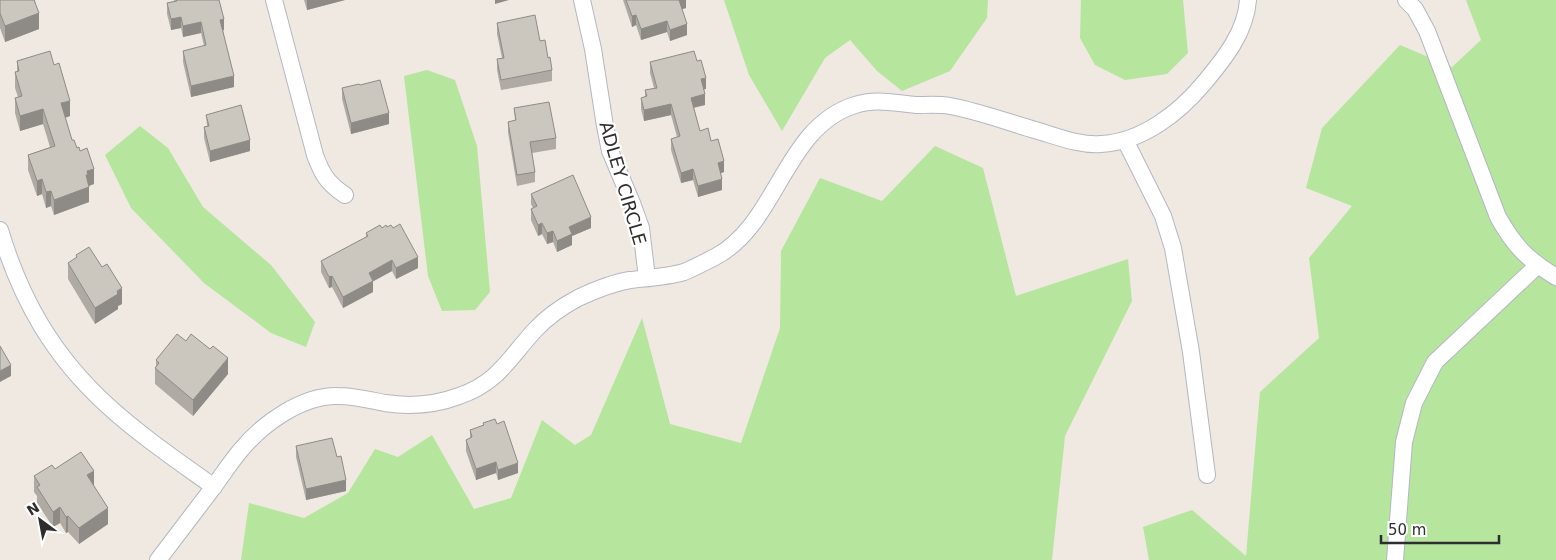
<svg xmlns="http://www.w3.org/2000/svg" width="1556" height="560" font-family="'DejaVu Sans',sans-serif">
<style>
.green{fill:#b6e59e}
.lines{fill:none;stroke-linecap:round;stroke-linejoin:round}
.minor-casing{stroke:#b4b7c1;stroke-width:18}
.minor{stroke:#fff;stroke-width:16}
.wall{fill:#afaba4}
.shaded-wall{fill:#8e8b86}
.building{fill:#cbc7bf;stroke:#8e8b86}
.labels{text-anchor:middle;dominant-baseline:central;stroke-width:4.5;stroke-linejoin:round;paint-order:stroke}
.street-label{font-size:18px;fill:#2e2e2e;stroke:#fff}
</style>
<rect width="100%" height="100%" fill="#efe9e1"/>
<!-- green -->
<path class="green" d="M 724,0 L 988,0 L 987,18 L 950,71 L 902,91 L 877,71 L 850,40 L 825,58 L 782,131 L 749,75 Z
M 1081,0 L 1183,0 L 1188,53 L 1167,74 L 1125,80 L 1095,65 L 1080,38 Z
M 1466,0 L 1556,0 L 1556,560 L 1149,560 L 1143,527 L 1192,510 L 1246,556 L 1260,392 L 1319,338 L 1309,258 L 1352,206 L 1306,188 L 1322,128 L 1400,45 L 1452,67 L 1481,40 Z
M 427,70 L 455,80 L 477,146 L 490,292 L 475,310 L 442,311 L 428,276 L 404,76 Z
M 140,126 L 168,148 L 203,207 L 271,265 L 315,322 L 306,347 L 271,333 L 204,283 L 131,208 L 105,155 Z
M 935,146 L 983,168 L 1016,296 L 1128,259 L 1132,301 L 1065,436 L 1052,560 L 241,560 L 249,503 L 304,518 L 348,493 L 375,449 L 398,457 L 432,435 L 474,509 L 511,498 L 542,420 L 575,445 L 591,435 L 642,318 L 670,424 L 741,443 L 780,328 L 781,251 L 820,178 L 882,201 Z"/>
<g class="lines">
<!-- minor casing -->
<g class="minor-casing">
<path id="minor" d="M 274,0 L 315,155 C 322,174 327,183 345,195
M 582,0 L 593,49 L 605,126 L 610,151 L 632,203 L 641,228 L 647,278
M 1406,0 L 1415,9 L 1427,31 L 1498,217 C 1515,247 1527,259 1556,277
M 1125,140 L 1163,216 L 1173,248 L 1191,352 L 1207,475
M 0,230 C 21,300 53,356 108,406 C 141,436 178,461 214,487
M 158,560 C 176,536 194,513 212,489 C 221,477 230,463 240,451 C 262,424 302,395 338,396 C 354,396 370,400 385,403 C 411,407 435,405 459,396 C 498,383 509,358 535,330 C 547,317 563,306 578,298 C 595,290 612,283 630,280 C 648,278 667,277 684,272 C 694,268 705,262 715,257 C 778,224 784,127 855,105 C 876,98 894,103 916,105 C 927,105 939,104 950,106 C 978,111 1007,122 1035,130 C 1056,136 1080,146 1101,144 C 1142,142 1179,113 1204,83 C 1224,59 1246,32 1248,0
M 1395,560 L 1404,442 L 1414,403 L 1435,362 L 1538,265"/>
</g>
<!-- minor -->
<use href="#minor" class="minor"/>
</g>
<!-- wall -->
<path class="wall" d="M 0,0 L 35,0 L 39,29 L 5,42 L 0,28 Z
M 174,0 L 219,0 L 224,30 L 223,30 L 234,87 L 191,97 L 183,62 L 183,51 L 204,46 L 201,33 L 183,37 L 181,28 L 171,30 L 167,14 L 167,3 L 174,1 Z
M 304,0 L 345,0 L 307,10 Z
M 623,0 L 686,0 L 686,8 L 682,9 L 687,35 L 670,41 L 667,32 L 641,40 L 636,25 L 632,27 Z
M 497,23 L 540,41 L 548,58 L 552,70 L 552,81 L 501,90 L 497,70 L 497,59 L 502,58 L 497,34 Z
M 17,61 L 70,116 L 65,118 L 72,140 L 77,148 L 94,184 L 89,186 L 89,202 L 54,215 L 51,206 L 46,208 L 42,194 L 37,196 L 28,170 L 28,155 L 50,147 L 43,124 L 20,131 L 15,113 L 15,98 L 18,97 L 15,88 L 15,72 L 17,72 Z
M 697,61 L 706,89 L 704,89 L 705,105 L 694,108 L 700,131 L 711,141 L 724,172 L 721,173 L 722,190 L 698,197 L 693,180 L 681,183 L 671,150 L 671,139 L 677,137 L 671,115 L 644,121 L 641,109 L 641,98 L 645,97 L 645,90 L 654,88 L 650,73 L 650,62 Z
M 360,85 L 389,124 L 351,134 L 342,99 L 342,88 Z
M 514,108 L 556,138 L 556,149 L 532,153 L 535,172 L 535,182 L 517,186 L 508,132 L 508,122 L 515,120 Z
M 206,115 L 250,151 L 210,162 L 204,138 L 204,127 L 207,126 Z
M 531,194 L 591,228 L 572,236 L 572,245 L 557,252 L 553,242 L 547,244 L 542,234 L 538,236 L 531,220 L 531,209 L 533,208 L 531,204 Z
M 382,228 L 418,268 L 396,279 L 392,271 L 373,281 L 373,292 L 343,308 L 332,287 L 329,288 L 321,272 L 321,261 L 366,237 L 366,233 Z
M 76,255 L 122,304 L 118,306 L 118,309 L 95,324 L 68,279 L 68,263 L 76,258 Z
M 156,360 L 228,374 L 193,416 L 155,384 L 155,368 L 156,366 Z
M 483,423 L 518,473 L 498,480 L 496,473 L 476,480 L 466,451 L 466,440 L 470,438 L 470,430 L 483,426 Z
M 296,446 L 337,457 L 346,491 L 306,500 L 296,457 Z
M 55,469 L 94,486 L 108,524 L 79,544 L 68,532 L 66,533 L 60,523 L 53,527 L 37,503 L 37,496 L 34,492 L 34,476 Z"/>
<!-- shaded-wall -->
<path class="shaded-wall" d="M 307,0 L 345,0 L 307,10 Z
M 495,0 L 509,0 L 495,4 Z
M 679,0 L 686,0 L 686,8 L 679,10 Z
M 39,13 L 39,29 L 5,42 L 5,26 Z
M 636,15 L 636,25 L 632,27 L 632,16 Z
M 181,17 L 181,28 L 171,30 L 171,19 Z
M 224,19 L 224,30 L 220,31 L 220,20 Z
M 667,21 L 667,32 L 641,40 L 641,29 Z
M 201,22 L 201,33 L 183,37 L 183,26 Z
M 687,24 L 687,35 L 670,41 L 670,30 Z
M 234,76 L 234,87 L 191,97 L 191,86 Z
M 706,78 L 706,89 L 701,90 L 701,79 Z
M 705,94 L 705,105 L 691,108 L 691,98 Z
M 70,101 L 70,116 L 61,119 L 61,103 Z
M 671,104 L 671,115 L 644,121 L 644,110 Z
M 43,109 L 43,124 L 20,131 L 20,116 Z
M 389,113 L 389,124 L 351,134 L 351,123 Z
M 250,140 L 250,151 L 210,162 L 210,151 Z
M 724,161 L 724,172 L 718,174 L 718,163 Z
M 94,169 L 94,184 L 88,186 L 89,187 L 89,202 L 54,215 L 54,200 L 86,175 L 87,171 Z
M 693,169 L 693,180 L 681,183 L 681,173 Z
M 42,179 L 42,194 L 37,196 L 37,181 Z
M 722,179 L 722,190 L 698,197 L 698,186 Z
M 51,191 L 51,206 L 46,208 L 46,192 Z
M 591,217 L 591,228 L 572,236 L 572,245 L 557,252 L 557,241 L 569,227 Z
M 542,223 L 542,234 L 538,236 L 538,225 Z
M 553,231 L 553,242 L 547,244 L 547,233 Z
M 418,257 L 418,268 L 396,279 L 396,268 Z
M 392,260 L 392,271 L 372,282 L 373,281 L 373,292 L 343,308 L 343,297 L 369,273 Z
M 332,276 L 332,287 L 329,288 L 329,277 Z
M 122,288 L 122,304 L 118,306 L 118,309 L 95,324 L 95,308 Z
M 228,358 L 228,374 L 193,416 L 193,400 Z
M 11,365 L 11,376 L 0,382 L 0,371 Z
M 496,462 L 496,473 L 476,480 L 476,469 Z
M 518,463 L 518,473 L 498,480 L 498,470 Z
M 94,471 L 94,487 L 87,475 Z
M 346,480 L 346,491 L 306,500 L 306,489 Z
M 60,507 L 60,523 L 53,527 L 53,512 Z
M 108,508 L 108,524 L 79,544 L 79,528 Z
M 68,516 L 68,532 L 66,533 L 66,517 Z"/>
<!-- building -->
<path class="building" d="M 0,0 L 34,0 L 39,13 L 5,26 L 0,13 Z
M 177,0 L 219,0 L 224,19 L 220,20 L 234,76 L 191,86 L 183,51 L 206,45 L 201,22 L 183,26 L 181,17 L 171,19 L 167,3 L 177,1 Z
M 626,0 L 679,0 L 687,24 L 670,30 L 667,21 L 641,29 L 636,15 L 632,16 Z
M 535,15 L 540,41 L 545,40 L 548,58 L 550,57 L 552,70 L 501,80 L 497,59 L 504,58 L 497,23 Z
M 50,51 L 54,65 L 59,63 L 70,101 L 61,103 L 72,140 L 74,140 L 77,148 L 79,147 L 80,151 L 87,148 L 94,169 L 87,171 L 88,175 L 86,175 L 89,187 L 54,200 L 51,191 L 46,192 L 42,179 L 37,181 L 28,155 L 55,146 L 43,109 L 20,116 L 15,98 L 22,96 L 15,72 L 19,71 L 17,61 Z
M 694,51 L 697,61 L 701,60 L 706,78 L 701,79 L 705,94 L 691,98 L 700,131 L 708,128 L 711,141 L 718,139 L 724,161 L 718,163 L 722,179 L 698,186 L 693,169 L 681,173 L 671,139 L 680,136 L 671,104 L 644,110 L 641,98 L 647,96 L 645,90 L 657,88 L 650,62 Z
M 380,80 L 389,113 L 351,123 L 342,88 L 359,84 L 360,85 Z
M 549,102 L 556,138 L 530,142 L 535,172 L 517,175 L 508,122 L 516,120 L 514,108 Z
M 241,105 L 250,140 L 210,151 L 204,127 L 209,126 L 206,115 Z
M 573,175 L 591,217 L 569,227 L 572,234 L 557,241 L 553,231 L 547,233 L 542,223 L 538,225 L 531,209 L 537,206 L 531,194 Z
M 400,224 L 418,257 L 396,268 L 392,260 L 369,273 L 373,281 L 343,297 L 332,276 L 329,277 L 321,261 L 368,236 L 366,233 L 380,225 L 382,228 L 386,225 L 387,227 L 391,225 L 393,228 Z
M 89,247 L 102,267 L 107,264 L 122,288 L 117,291 L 118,294 L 95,308 L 68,263 L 77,257 L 76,255 Z
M 177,334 L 186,341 L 191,334 L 210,349 L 213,346 L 228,358 L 193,400 L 155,368 L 159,363 L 156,360 Z
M 0,346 L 11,365 L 0,371 Z
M 495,419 L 497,424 L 504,421 L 518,463 L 498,470 L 496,462 L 476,469 L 466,440 L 472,437 L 470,430 L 484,425 L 483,423 Z
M 332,438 L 337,457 L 341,456 L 346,480 L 306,489 L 296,446 Z
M 81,452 L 94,471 L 87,475 L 108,508 L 79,528 L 68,516 L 66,517 L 60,507 L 53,512 L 37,487 L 40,485 L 34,476 L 52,465 L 55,469 Z"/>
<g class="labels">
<!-- street labels -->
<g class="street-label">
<text transform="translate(623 183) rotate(74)">ADLEY CIRCLE</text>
</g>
</g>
<!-- north arrow -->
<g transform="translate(40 520) rotate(328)" stroke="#ffffff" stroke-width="4" paint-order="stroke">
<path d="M0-4L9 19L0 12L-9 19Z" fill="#2e2e2e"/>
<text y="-8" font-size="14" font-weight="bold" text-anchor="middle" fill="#2e2e2e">N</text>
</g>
<!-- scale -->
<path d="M1381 535v8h118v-8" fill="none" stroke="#2e2e2e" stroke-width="2.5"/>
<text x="1388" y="535" font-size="15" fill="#2e2e2e" stroke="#ffffff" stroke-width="4" paint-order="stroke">50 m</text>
</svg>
